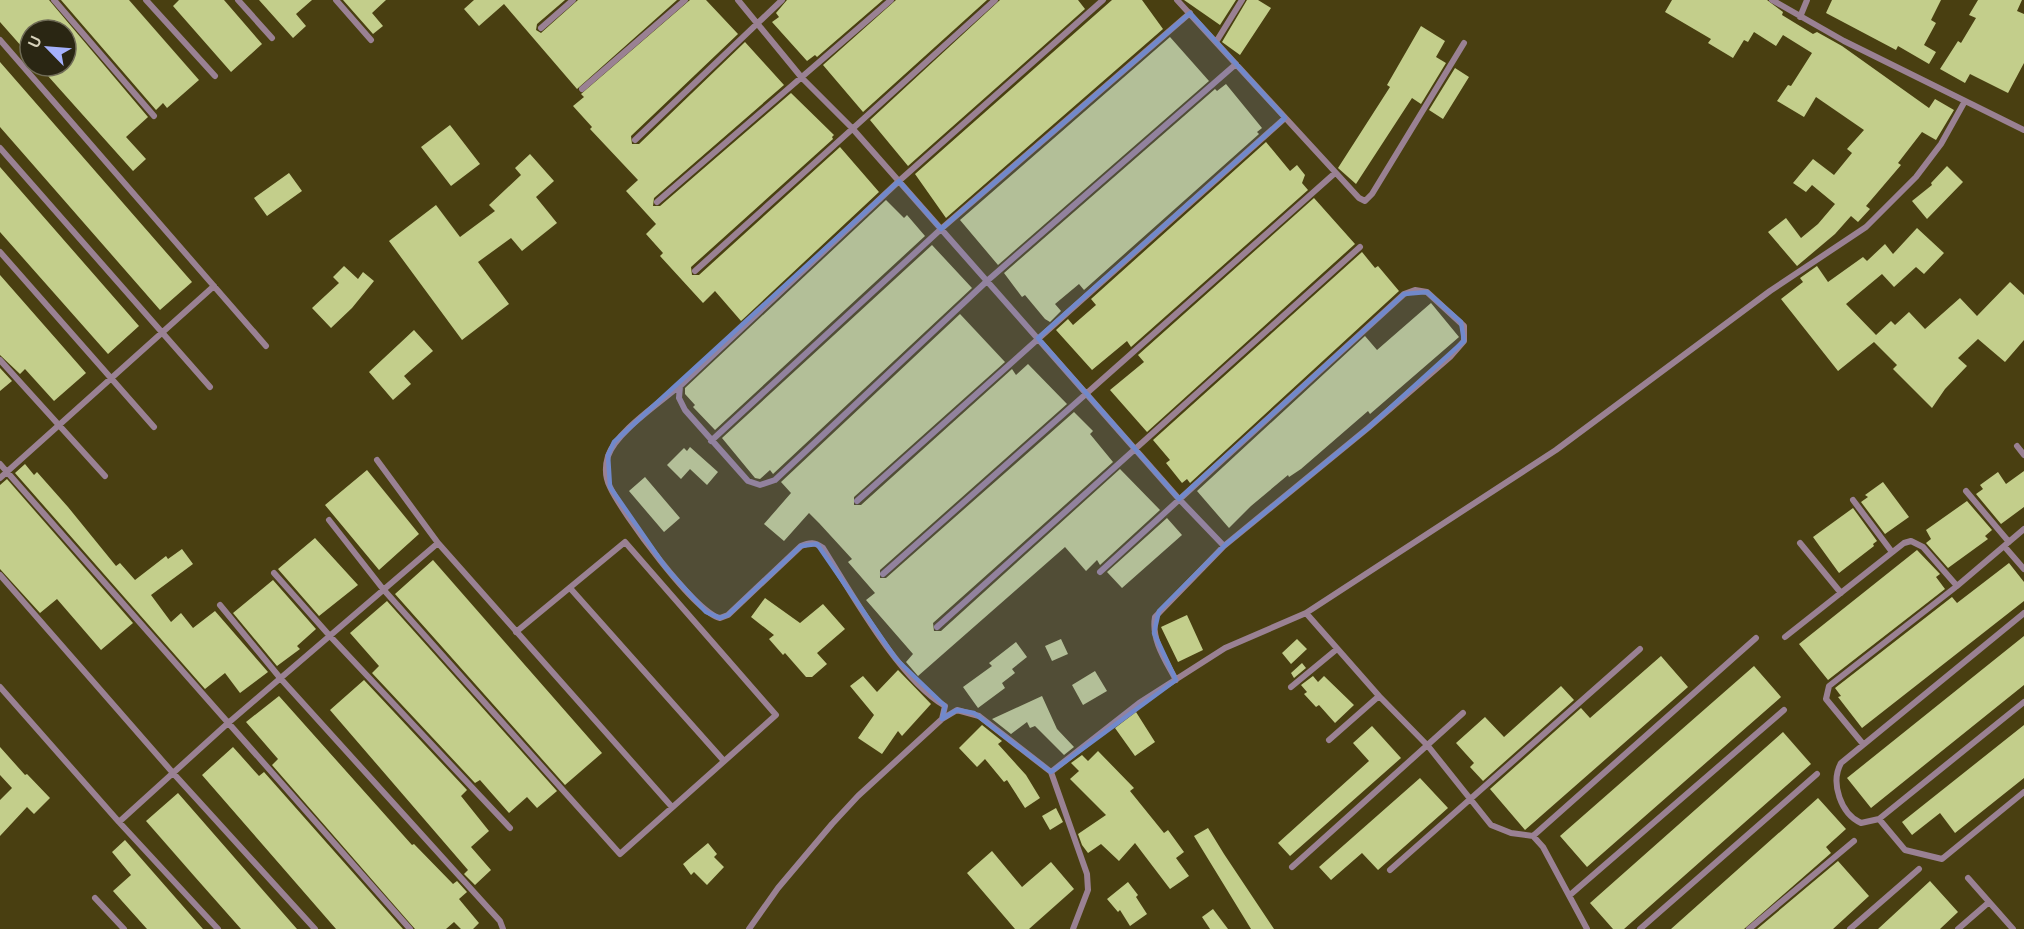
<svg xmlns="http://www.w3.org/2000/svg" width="2024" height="929" font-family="'Space Grotesk',sans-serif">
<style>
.building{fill:#c3ce8b}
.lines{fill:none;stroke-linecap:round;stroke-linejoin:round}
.street{stroke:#9a8193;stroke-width:6}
.marked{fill:#7189cb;fill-opacity:0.2;stroke:#7189cb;stroke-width:4.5;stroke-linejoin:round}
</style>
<rect width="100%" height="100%" fill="#493f11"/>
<!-- building -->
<path class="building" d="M 0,0 L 49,0 L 148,117 L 126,137 L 146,159 L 133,171 L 39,66 L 66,66 L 66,30 L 30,30 L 30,56 L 0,22 Z
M 61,0 L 129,0 L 199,80 L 167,108 L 163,103 L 156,110 Z
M 179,0 L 224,0 L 262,44 L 231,72 L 173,6 Z
M 259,0 L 312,0 L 296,14 L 306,26 L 293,38 Z
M 343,0 L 386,0 L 372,13 L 383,26 L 373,34 Z
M 474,0 L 565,0 L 537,24 L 536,30 L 541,33 L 578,0 L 677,0 L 577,89 L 504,4 L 479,26 L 464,9 Z
M 690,0 L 706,0 L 738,34 L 631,136 L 632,144 L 639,144 L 745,42 L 784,85 L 654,198 L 653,206 L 660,206 L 791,93 L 834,135 L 832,137 L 833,139 L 691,267 L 692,275 L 699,275 L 840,147 L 879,192 L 741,321 L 715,291 L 703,303 L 660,256 L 663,253 L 646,234 L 656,224 L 626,191 L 638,180 L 590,129 L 592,127 L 573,106 L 584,97 L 581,94 Z
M 787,0 L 883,0 L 817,57 L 815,55 L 807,61 L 772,22 L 779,17 L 776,13 Z
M 896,0 L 987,0 L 863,112 L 823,65 Z
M 1000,0 L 1078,0 L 1085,9 L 908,166 L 870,120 Z
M 1112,0 L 1142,0 L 1163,29 L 946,218 L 915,174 Z
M 1184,0 L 1236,0 L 1220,25 Z
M 1247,0 L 1258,0 L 1271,8 L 1240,55 L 1222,42 Z
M 1672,0 L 1767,0 L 1783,12 L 1782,15 L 1813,34 L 1817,32 L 1842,46 L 1929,108 L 1935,99 L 1954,110 L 1936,140 L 1922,132 L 1898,163 L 1901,165 L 1866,206 L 1870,209 L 1858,222 L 1851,216 L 1835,234 L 1797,266 L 1768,232 L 1786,218 L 1801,238 L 1818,224 L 1835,204 L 1812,185 L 1806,192 L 1793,183 L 1813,159 L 1834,175 L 1852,153 L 1847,149 L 1864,130 L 1816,97 L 1804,117 L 1777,101 L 1788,85 L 1791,86 L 1812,53 L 1783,35 L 1776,46 L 1754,32 L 1748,42 L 1744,40 L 1733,58 L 1708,43 L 1711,39 L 1665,12 Z
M 1832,0 L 1941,0 L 1931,20 L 1936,23 L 1924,45 L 1936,52 L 1929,64 L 1898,46 L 1896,50 L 1826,13 Z
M 1978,0 L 2022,0 L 2017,11 L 2024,14 L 2024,63 L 2008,93 L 1970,74 L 1965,83 L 1940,69 L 1958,41 L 1961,43 L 1976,18 L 1969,15 Z
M 1421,26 L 1445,41 L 1436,57 L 1446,63 L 1421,104 L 1412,98 L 1356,184 L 1338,168 L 1390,87 L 1387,85 Z
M 1170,37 L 1209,81 L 998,265 L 960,220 Z
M 0,62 L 192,282 L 160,310 L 0,127 Z
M 1455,68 L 1469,77 L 1443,119 L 1429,110 Z
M 1226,84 L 1262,128 L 1257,132 L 1259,134 L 1084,290 L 1079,284 L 1055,304 L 1061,311 L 1050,322 L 1045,319 L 1025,295 L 1022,297 L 1004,273 L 1215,89 L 1217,91 Z
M 450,125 L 480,164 L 451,186 L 421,147 Z
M 1266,142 L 1290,171 L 1297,165 L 1305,175 L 1302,183 L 1308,190 L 1131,347 L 1127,341 L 1092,370 L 1056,330 L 1068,319 L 1073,325 L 1096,305 L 1091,299 Z
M 530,154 L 554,181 L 536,197 L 557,223 L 522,251 L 511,238 L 478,262 L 509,304 L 462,340 L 389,241 L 436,205 L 460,237 L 495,211 L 489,205 L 521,175 L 515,168 Z
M 1947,166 L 1963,182 L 1927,219 L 1912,201 L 1932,185 L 1931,183 Z
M 0,167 L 139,326 L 108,354 L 0,232 Z
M 289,173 L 302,191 L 267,216 L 254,198 Z
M 1314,198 L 1355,244 L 1147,432 L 1110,390 L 1144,362 L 1138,355 Z
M 886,200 L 904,218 L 907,215 L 925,236 L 715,430 L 693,407 L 695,405 L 685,394 L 685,388 Z
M 1917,228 L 1944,253 L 1924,274 L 1916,267 L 1894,287 L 1882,274 L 1846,304 L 1876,335 L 1891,321 L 1895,325 L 1909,312 L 1925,329 L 1960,298 L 1977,316 L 2010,282 L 2024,295 L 2024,340 L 2005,362 L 1978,339 L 1958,358 L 1967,366 L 1945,389 L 1932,408 L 1893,369 L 1897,365 L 1874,342 L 1838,371 L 1781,299 L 1803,282 L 1800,278 L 1817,266 L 1828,282 L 1863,257 L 1867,261 L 1885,244 L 1893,254 Z
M 932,245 L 972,288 L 773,474 L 770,470 L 760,479 L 755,478 L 722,438 Z
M 1362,252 L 1375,268 L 1378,266 L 1399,291 L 1190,483 L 1187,479 L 1182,483 L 1166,463 L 1170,460 L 1153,440 Z
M 344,266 L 358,279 L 363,272 L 374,281 L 352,308 L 331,328 L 312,308 L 339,283 L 333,277 Z
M 0,275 L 86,373 L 54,401 L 25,369 L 20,374 L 0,355 Z
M 1431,303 L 1459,337 L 1370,414 L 1368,411 L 1301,469 L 1289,477 L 1288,475 L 1251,506 L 1229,528 L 1197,491 L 1365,336 L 1377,350 Z
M 960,314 L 1005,362 L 854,497 L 854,505 L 861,505 L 1012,369 L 1016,375 L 1028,364 L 1067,404 L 880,570 L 880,578 L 886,578 L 1074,412 L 1093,431 L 1090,434 L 1113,462 L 933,623 L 934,631 L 941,631 L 1120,469 L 1160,510 L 1100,565 L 1097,560 L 1086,571 L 1065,547 L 918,676 L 906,662 L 913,654 L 866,600 L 875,593 L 848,562 L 852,559 L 819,523 L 809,513 L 784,541 L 764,524 L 791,493 L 781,482 Z
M 414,330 L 433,351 L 404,376 L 411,384 L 393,400 L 369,372 Z
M 0,368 L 12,381 L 0,391 Z
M 690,447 L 718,472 L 707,485 L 690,469 L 681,479 L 667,465 L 684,448 L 687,451 Z
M 25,464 L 34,475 L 37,472 L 68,507 L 116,566 L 120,563 L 135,580 L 166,556 L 168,559 L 182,549 L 193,564 L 151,595 L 171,622 L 181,613 L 193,628 L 215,611 L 268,672 L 240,693 L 225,673 L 205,689 L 15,473 Z
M 367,470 L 419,534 L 379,570 L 325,505 Z
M 2024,471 L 2024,507 L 2001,524 L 1976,494 L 1983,489 L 1980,485 L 1998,472 L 2006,484 Z
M 645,477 L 680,518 L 664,532 L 629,491 Z
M 7,479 L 133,623 L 101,650 L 57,599 L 40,613 L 0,569 L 0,485 Z
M 1883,482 L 1909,517 L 1885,534 L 1861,502 L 1868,497 L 1865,495 Z
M 1967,501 L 1992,530 L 1985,536 L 1988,539 L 1948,568 L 1926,543 L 1931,539 L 1926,530 Z
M 1853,508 L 1877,541 L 1873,544 L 1874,546 L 1839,573 L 1813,537 Z
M 1167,518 L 1182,535 L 1122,588 L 1107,572 Z
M 315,538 L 358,585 L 319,616 L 278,569 Z
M 1917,550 L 1940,574 L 1936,577 L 1945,589 L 1828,680 L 1799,644 Z
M 433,560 L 602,753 L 565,785 L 395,594 Z
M 2009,563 L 2024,582 L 2024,601 L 1862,728 L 1838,697 L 1841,696 L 1835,688 L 1952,597 L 1957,603 Z
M 273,580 L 316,629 L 297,646 L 300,649 L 277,666 L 233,613 Z
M 765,598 L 800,623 L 823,604 L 845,629 L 817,653 L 827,664 L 812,677 L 806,677 L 785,653 L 783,655 L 769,639 L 774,635 L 751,617 Z
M 387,601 L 557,791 L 537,808 L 527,797 L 509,813 L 480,780 L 475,783 L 372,673 L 379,666 L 350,633 Z
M 1187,615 L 1203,650 L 1178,662 L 1161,627 Z
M 2024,636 L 2024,685 L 1871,808 L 1847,778 Z
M 1061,639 L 1068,654 L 1052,661 L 1045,646 Z
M 1297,639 L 1307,649 L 1291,664 L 1282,653 Z
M 1016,642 L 1027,657 L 1012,669 L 1015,673 L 1002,683 L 1005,688 L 978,708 L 963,687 L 992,666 L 989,663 Z
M 1661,656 L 1688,687 L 1525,830 L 1490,789 L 1581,708 L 1590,718 Z
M 1302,663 L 1306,668 L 1294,678 L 1291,673 Z
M 1754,666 L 1781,697 L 1587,867 L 1560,836 Z
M 898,670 L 931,704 L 902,736 L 898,731 L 882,754 L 858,738 L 874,715 L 850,686 L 863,676 L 877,692 Z
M 1095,671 L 1107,691 L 1083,705 L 1072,685 Z
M 1313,676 L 1318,682 L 1324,676 L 1354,705 L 1335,723 L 1319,705 L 1316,707 L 1304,694 L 1307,692 L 1301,685 Z
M 364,680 L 467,790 L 461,796 L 489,831 L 471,847 L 491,870 L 475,885 L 464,874 L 468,870 L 330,710 Z
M 1561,686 L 1574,700 L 1483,781 L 1470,767 L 1474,763 L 1456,743 L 1485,717 L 1504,737 Z
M 279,696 L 412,845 L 414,844 L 453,884 L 457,881 L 467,892 L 459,899 L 479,923 L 473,929 L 461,929 L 454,922 L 446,929 L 415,929 L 272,765 L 278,759 L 246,722 Z
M 1042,696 L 1057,729 L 1074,747 L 1064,755 L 1035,726 L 1030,728 L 1027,722 L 1011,734 L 992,719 Z
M 1136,712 L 1155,742 L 1135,756 L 1115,728 Z
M 982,725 L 1002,741 L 998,744 L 1026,775 L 1040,798 L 1025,808 L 1007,780 L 1004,782 L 985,759 L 977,767 L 959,748 Z
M 2024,725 L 2024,778 L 1955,833 L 1940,813 L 1912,835 L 1902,822 Z
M 1372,726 L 1401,758 L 1290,856 L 1278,843 L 1369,761 L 1353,743 Z
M 1783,732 L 1811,764 L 1624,929 L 1613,929 L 1590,903 Z
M 0,747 L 25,775 L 27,774 L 50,798 L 34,814 L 27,807 L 0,836 L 0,800 L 12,788 L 0,775 Z
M 233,747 L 259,776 L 264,772 L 403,929 L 336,929 L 202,775 Z
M 1098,751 L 1134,788 L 1130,791 L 1164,833 L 1168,830 L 1184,852 L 1176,858 L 1189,876 L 1170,889 L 1135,843 L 1119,861 L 1101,844 L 1088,853 L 1082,845 L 1078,834 L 1106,815 L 1070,779 L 1079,771 L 1071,763 L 1082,755 L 1088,761 Z
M 1420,778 L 1448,808 L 1378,870 L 1362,853 L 1331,880 L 1319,867 Z
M 178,793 L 268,896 L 297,929 L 241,929 L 195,877 L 146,821 Z
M 1818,798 L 1846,829 L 1826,847 L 1831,853 L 1744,929 L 1671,929 Z
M 1056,808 L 1063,822 L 1050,830 L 1042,816 Z
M 1208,828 L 1224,854 L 1274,929 L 1251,929 L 1194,836 Z
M 125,840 L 153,872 L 203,929 L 147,929 L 113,891 L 131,875 L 112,852 Z
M 708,843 L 717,854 L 714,857 L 724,867 L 707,885 L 694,872 L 691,875 L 683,864 Z
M 992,851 L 1022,887 L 1051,862 L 1074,889 L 1029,929 L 1015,929 L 967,873 Z
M 1838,861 L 1869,896 L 1833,929 L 1757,929 Z
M 1930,881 L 1958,912 L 1940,929 L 1878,929 Z
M 1128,882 L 1138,895 L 1136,897 L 1147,914 L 1130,926 L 1120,910 L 1118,912 L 1107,899 Z
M 1213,909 L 1228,929 L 1210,929 L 1202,917 Z"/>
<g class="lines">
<!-- street -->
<path class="street" d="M 54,0 L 154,116
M 146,0 L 215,76
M 238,0 L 272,38
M 336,0 L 371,40
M 738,0 L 802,78 L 852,128 L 1179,499 L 1224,546 L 1368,428 L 1450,357 L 1464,341 L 1464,326 L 1427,292 L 1415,290 L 1404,294 L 1100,572
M 1103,0 L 899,181 L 680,386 L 679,398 L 685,410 L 748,481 L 760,485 L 775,480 L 987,281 L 1236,64
M 1177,0 L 1359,198 L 1365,201 L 1372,194 L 1464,43
M 1772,0 L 1844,41 L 2024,130
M 1800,17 L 1807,0
M 541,28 L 573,0
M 0,40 L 266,346
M 1216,42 L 1242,0
M 582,89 L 685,0
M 635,140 L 782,0
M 0,148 L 210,387
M 657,202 L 891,0
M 0,252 L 154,427
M 695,271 L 995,0
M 0,360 L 105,476
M 679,386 C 660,403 616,432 608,456 C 605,466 605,477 610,487 C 622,513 695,613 720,618 L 728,615 L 801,546 C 810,542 815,542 823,548 C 852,594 899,679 945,706 L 942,719
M 711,441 L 941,229 L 1190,13
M 2017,446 L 2024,455
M 377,460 L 438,543
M 0,464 L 410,929
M 0,478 L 214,286
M 1966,491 L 2009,542
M 1853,500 L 1892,552
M 857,501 L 1285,118
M 329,520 L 383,589 L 620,854 L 776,715 L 625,542 L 516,632
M 1800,543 L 1841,593
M 2004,546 L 2024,569
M 274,573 L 329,635 L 510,828
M 883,574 L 1335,173
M 0,575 L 173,773 L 315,929
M 570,588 L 724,761
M 220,605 L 281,679 L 500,921 L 503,929
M 1306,613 L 1379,696 L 1428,746 L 1491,825 L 1511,833 L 1533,836 L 1543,847 L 1587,929
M 2024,613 L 1841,763 C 1830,783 1841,814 1861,823 L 1879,819 L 2024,702
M 937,627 L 1360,247
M 1785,637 L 1904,543 L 1911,541 L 1923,547 L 1957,586
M 1176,680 C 1166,661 1151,640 1155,617 L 1224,546
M 0,687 L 119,822 L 227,724 L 438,543 L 672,807
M 1291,687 L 1337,649
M 1329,740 L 1379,696
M 1863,744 L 1826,699 L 1829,686 L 1957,586 L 2024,529
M 1051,772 L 1139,703 L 1225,648 L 1306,613 L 1556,450 L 1770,291 L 1866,227 L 1916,177 L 1941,144 L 1965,101
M 1879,819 L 1905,850 L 1942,859 L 2024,792
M 119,822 L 218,929
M 1533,836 L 1756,638
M 1292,867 L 1463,713
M 1390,870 L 1640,649
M 1968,878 L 2013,929
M 1570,895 L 1784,710
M 95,898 L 124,929
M 749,929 L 778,888 L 832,824 L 858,796 L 942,719 L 957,710 L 979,716 L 1051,772 L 1087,874 L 1088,890 L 1073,929
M 1640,929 L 1817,774
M 1749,929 L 1854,841
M 1850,929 L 1919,869
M 1958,929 L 1988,903"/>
</g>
<!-- marked area -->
<path class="marked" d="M 1190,13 L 1285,118 L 1038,338 L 1179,499 L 1404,294 L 1427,292 L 1461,322 L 1464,341 L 1368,428 L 1224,546 L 1159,611 L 1154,633 L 1176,680 L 1051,772 L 974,713 L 957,710 L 942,719 L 945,706 L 896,659 L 817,544 L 801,546 L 728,615 L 720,618 L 706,612 L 666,568 L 610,487 L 608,455 L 614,442 L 899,181 L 941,229 Z"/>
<!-- north arrow -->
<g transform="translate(48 48) rotate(295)"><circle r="28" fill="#2a2613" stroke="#6f6b56" stroke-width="1.5"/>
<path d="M0-4.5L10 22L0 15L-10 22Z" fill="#a5b1fc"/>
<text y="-9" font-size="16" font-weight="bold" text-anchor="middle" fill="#d7d2bb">U</text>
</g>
</svg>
